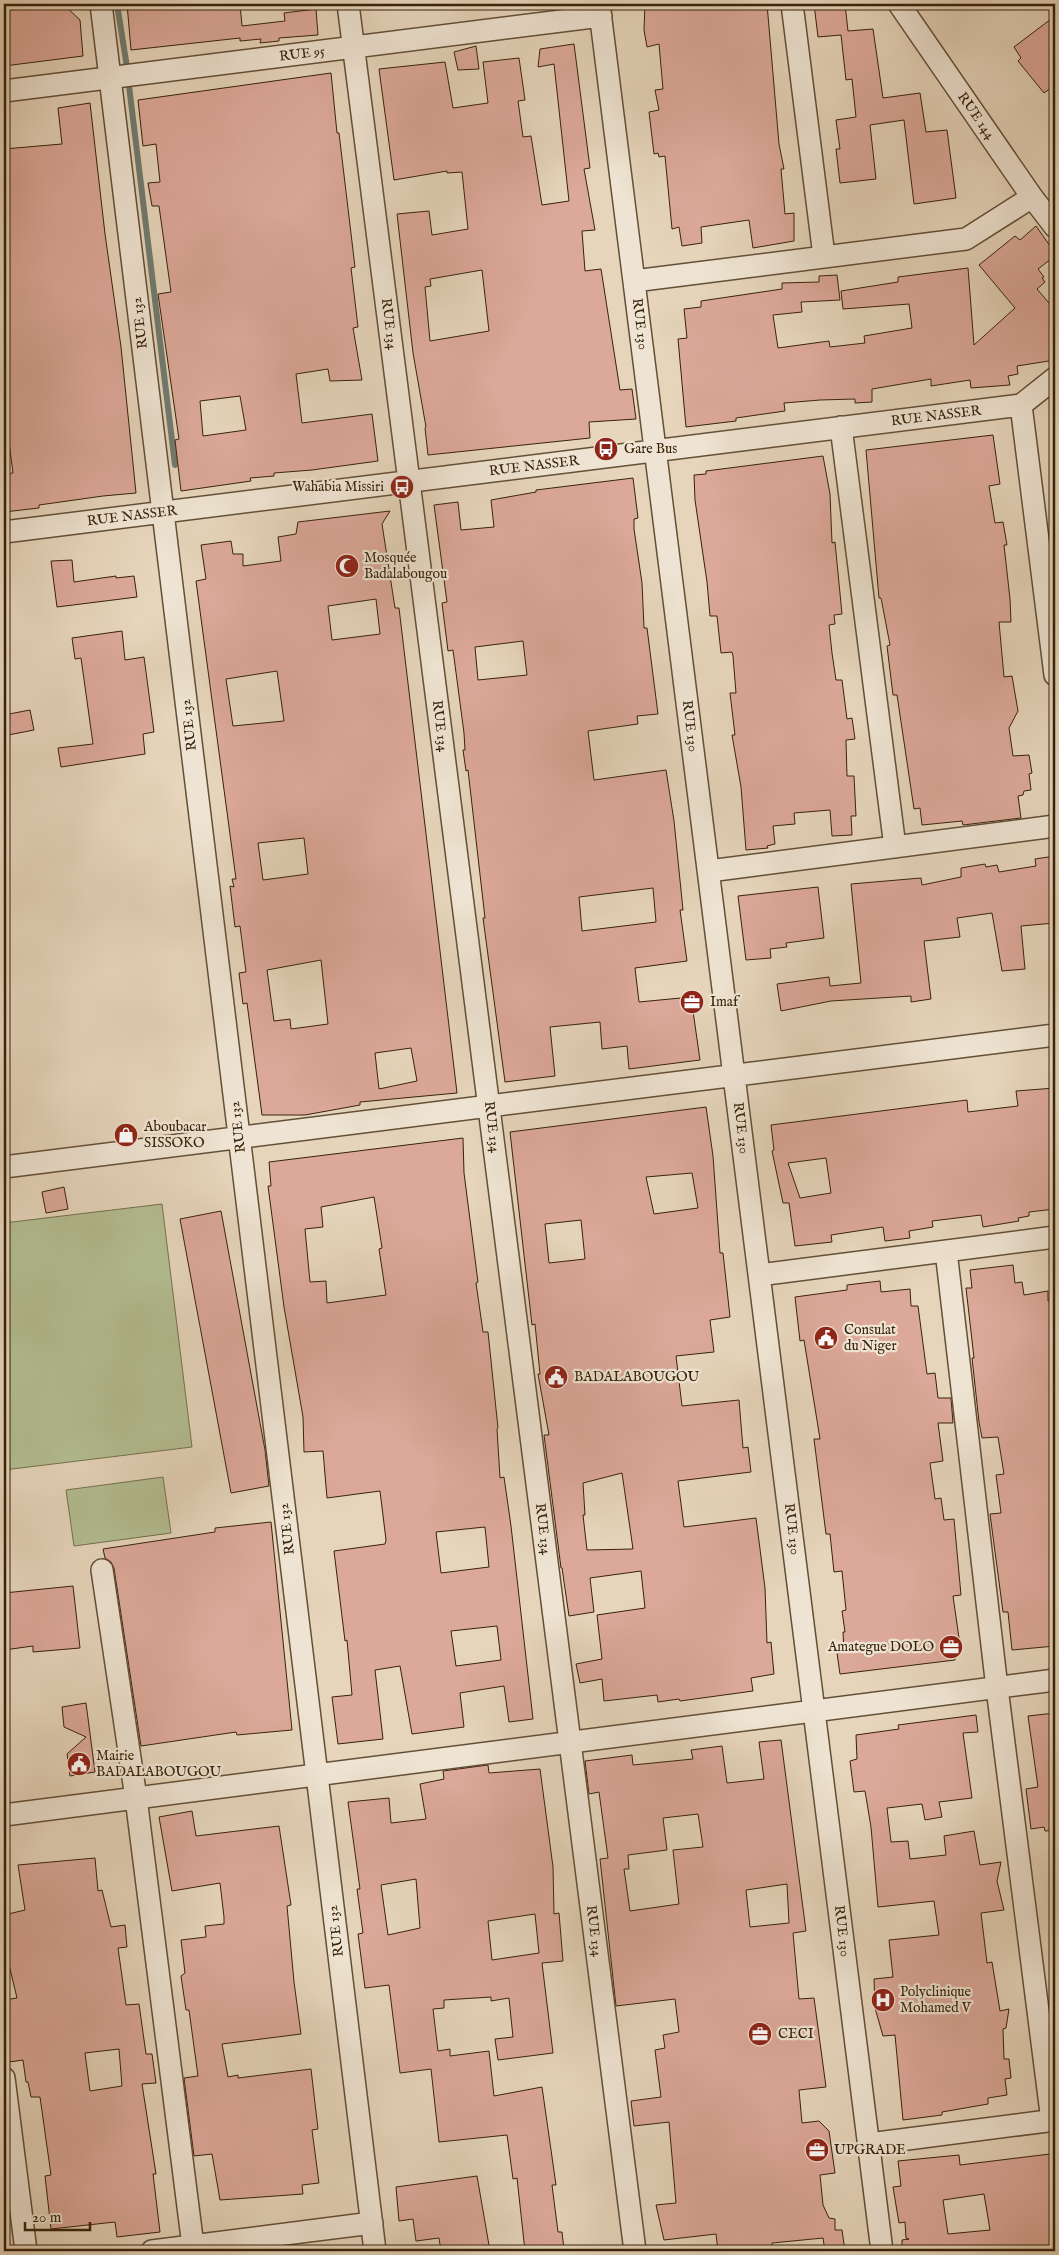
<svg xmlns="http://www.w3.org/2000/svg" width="1059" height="2255" font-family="'IM FELL English',serif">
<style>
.green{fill:#b3be92;stroke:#75704e}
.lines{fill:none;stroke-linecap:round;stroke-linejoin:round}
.stream{stroke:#717c71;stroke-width:6}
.building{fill:#dca899;stroke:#37220a;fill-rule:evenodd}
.minor-casing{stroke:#634f36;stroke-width:24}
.minor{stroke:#efe4d3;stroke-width:21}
.labels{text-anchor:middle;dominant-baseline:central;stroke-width:4.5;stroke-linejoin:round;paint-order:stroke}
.street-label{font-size:14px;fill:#37220a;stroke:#efe4d3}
.poi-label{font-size:14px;fill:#37220a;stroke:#efe4d3;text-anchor:start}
</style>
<rect width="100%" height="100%" fill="#e6d5bb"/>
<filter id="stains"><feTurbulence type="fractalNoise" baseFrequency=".004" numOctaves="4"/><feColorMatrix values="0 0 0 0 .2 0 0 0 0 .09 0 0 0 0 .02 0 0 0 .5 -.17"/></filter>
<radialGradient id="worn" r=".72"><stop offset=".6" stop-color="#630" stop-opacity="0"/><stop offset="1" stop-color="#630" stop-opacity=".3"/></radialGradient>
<!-- green -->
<path class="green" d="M 162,1204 L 192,1447 L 4,1470 L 4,1223 Z
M 163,1477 L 171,1533 L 74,1546 L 66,1490 Z"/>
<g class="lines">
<!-- stream -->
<path class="stream" d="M 117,4 L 126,61 L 175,465"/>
</g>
<!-- building -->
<path class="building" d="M 4,4 L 63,4 L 80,20 L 83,56 L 4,66 Z
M 127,4 L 240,4 L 242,26 L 285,21 L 284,13 L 316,9 L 318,35 L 279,38 L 279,41 L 260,43 L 261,39 L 240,41 L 240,38 L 131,50 Z
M 645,4 L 697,4 L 697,6 L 717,4 L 767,4 L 779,144 L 784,169 L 781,169 L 785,214 L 794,213 L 794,241 L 753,248 L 749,220 L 701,227 L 702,243 L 682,246 L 679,227 L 672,229 L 665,156 L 659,157 L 658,153 L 654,154 L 649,112 L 659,110 L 655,90 L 663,89 L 659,44 L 647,47 L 644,30 Z
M 814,4 L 845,4 L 848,31 L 873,29 L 883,98 L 920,93 L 926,132 L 947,130 L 956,198 L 914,204 L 904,120 L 870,125 L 876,179 L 840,183 L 836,149 L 840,149 L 836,120 L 856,117 L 852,79 L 846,80 L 841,35 L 818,37 Z
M 1055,16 L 1055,85 L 1044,93 L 1018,61 L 1021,58 L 1014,47 Z
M 574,44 L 590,168 L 584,169 L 595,230 L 582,231 L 585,271 L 601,269 L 620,390 L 632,389 L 636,419 L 589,422 L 590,438 L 428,455 L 425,428 L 426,427 L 413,353 L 397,214 L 429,211 L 432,235 L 468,229 L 462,172 L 447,173 L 447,171 L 394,180 L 379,69 L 445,62 L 453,108 L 488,103 L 483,62 L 519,58 L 525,100 L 518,101 L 523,137 L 531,136 L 542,205 L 569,201 L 554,64 L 538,67 L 540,49 ZM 482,270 L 489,331 L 430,341 L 425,287 L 431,286 L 430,279 Z
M 476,46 L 479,69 L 458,70 L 454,52 Z
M 331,73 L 337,133 L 339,133 L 355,267 L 351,268 L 358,327 L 353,328 L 362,380 L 330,381 L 328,369 L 296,374 L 302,423 L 372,414 L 378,461 L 312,470 L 274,473 L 274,476 L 250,478 L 251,481 L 181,491 L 175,440 L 179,439 L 158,294 L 171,292 L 159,206 L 152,206 L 148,183 L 160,182 L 156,144 L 143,146 L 138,100 ZM 240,396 L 246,430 L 203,436 L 200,401 Z
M 90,103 L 105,234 L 121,347 L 136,493 L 103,496 L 39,505 L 39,508 L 4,512 L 4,474 L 13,473 L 8,435 L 4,435 L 4,149 L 62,144 L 58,108 Z
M 1036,226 L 1055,253 L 1055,256 L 1038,269 L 1044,277 L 1042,278 L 1045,282 L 1037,289 L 1055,310 L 1055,360 L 1017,366 L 1018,374 L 1008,376 L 1010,385 L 971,388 L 970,380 L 931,386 L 931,379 L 872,389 L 872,402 L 855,403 L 855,399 L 820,400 L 784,403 L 785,411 L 736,418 L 736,421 L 686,427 L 678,339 L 687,338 L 684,309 L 701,307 L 701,301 L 782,289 L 782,283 L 819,282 L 819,276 L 837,275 L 840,300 L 801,302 L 802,312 L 773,315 L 778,348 L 829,341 L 830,347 L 865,343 L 864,336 L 912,328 L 909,304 L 843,309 L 841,291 L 898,282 L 898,277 L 968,268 L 974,345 L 1015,308 L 979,265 L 1015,236 L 1020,240 Z
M 993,435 L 1000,484 L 989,486 L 995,523 L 1003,522 L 1007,545 L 1004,545 L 1010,599 L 1011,622 L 999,622 L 1004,677 L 1012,676 L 1018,711 L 1009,728 L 1013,756 L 1029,755 L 1032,773 L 1029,774 L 1031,790 L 1024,791 L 1023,795 L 1018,796 L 1021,818 L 963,825 L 962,821 L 922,825 L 920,808 L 914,809 L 897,695 L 893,695 L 887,646 L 890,645 L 881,598 L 879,598 L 866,450 Z
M 823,456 L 830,494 L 832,543 L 835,542 L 842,614 L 834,615 L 835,624 L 829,625 L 832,653 L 836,680 L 842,680 L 847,719 L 852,718 L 855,739 L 846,740 L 847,776 L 854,776 L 856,816 L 851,816 L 852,835 L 832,836 L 830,810 L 794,813 L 795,824 L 773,826 L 775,844 L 767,846 L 768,848 L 746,850 L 741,787 L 732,735 L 735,735 L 730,693 L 736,693 L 733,656 L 732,652 L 721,653 L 717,616 L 710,616 L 707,582 L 695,500 L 694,475 L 706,474 L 706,471 Z
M 633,478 L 638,518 L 634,519 L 634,529 L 642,583 L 644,628 L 647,628 L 658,714 L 637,716 L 638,724 L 588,731 L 594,780 L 666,770 L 674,821 L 683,910 L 680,910 L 687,961 L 635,968 L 639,1002 L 691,997 L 700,1060 L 629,1069 L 627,1046 L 602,1049 L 600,1022 L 550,1027 L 555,1076 L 505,1082 L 483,918 L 485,918 L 468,770 L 466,771 L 463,750 L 465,750 L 464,733 L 453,650 L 448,651 L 442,603 L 447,602 L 434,505 L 458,502 L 461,530 L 494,527 L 491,500 L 536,492 L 536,490 ZM 523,641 L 527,675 L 478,680 L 475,647 ZM 653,888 L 656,922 L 582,931 L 579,897 Z
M 390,511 L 382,524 L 395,608 L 399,608 L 457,1093 L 360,1102 L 360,1105 L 305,1115 L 262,1115 L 247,1003 L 243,1004 L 239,973 L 246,972 L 240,926 L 235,927 L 230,886 L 234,887 L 232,879 L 236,879 L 196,581 L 206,579 L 201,545 L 231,541 L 233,554 L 243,554 L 243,566 L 281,561 L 278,537 L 296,534 L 298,522 ZM 376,599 L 380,634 L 332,640 L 328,606 ZM 277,671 L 284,721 L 233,726 L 226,679 ZM 304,838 L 308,874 L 263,880 L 258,843 ZM 321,960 L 328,1024 L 291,1029 L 290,1019 L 274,1021 L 267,970 ZM 411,1048 L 417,1081 L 379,1089 L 375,1053 Z
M 72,560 L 74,582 L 116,576 L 116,578 L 134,576 L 137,597 L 57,607 L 51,561 Z
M 122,631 L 125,660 L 144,657 L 154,732 L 143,734 L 145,754 L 61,767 L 58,748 L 93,744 L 81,658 L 75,659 L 72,638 Z
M 30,710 L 34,730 L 8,735 L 4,715 Z
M 1055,856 L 1055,923 L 1021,926 L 1025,969 L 1002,971 L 992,913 L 957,918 L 960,937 L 924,941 L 931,999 L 911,1002 L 911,996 L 831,1001 L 781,1011 L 777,984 L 829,977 L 830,986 L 861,983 L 851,884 L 921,878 L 922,885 L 961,877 L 961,868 L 985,864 L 986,867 L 997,865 L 999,872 L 1036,866 L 1035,859 Z
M 818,887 L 824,938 L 786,943 L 787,947 L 770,949 L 771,958 L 746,960 L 738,896 Z
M 1055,1088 L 1055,1209 L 1029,1212 L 1029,1216 L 1018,1218 L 1019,1221 L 983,1227 L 981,1215 L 932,1221 L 933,1227 L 909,1231 L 910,1238 L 885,1241 L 883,1227 L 831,1235 L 832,1242 L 795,1246 L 789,1203 L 783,1203 L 772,1151 L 774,1150 L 771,1125 L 967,1100 L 968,1112 L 1018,1106 L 1016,1091 ZM 826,1158 L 831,1193 L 800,1198 L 788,1163 Z
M 706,1107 L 713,1156 L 720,1253 L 723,1253 L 730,1317 L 710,1320 L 714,1352 L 676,1356 L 682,1406 L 739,1400 L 743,1448 L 748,1447 L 751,1472 L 678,1481 L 684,1527 L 756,1518 L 765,1588 L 767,1643 L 771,1642 L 774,1674 L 751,1678 L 753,1691 L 680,1701 L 679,1699 L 658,1702 L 657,1695 L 604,1701 L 602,1679 L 580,1683 L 576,1664 L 602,1659 L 597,1615 L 645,1608 L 641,1571 L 590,1578 L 594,1612 L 569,1616 L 562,1568 L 561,1568 L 544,1435 L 549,1435 L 538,1374 L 540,1374 L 535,1324 L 532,1325 L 510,1132 ZM 692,1173 L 698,1208 L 654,1214 L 646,1177 ZM 581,1220 L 585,1259 L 549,1263 L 545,1224 ZM 622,1473 L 633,1549 L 587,1550 L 583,1515 L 585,1515 L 583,1483 Z
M 463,1138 L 464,1173 L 478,1282 L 476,1283 L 483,1332 L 488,1332 L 498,1428 L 497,1429 L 500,1478 L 504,1477 L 511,1526 L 533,1719 L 509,1722 L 504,1686 L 460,1693 L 464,1727 L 412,1734 L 400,1666 L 375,1670 L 383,1739 L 338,1744 L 332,1697 L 352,1695 L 347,1640 L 345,1641 L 334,1551 L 385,1544 L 386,1540 L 380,1491 L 327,1498 L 323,1451 L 304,1452 L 303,1417 L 284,1307 L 268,1186 L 271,1186 L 269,1162 ZM 374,1197 L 382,1248 L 379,1249 L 386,1295 L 327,1303 L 326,1281 L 310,1282 L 305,1229 L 323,1227 L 321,1207 ZM 485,1527 L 489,1567 L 441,1573 L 436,1532 ZM 497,1626 L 501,1660 L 456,1666 L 451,1631 Z
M 64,1187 L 68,1209 L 46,1213 L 42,1192 Z
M 221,1211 L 265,1450 L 269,1486 L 231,1493 L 180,1219 Z
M 1013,1265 L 1015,1283 L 1022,1282 L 1024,1295 L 1048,1291 L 1048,1301 L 1055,1300 L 1055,1646 L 1012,1650 L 1008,1612 L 1003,1612 L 990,1514 L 1001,1513 L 996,1475 L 1004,1474 L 998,1437 L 982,1438 L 979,1422 L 972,1358 L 974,1358 L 966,1288 L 972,1288 L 970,1270 Z
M 880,1281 L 881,1292 L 910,1289 L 911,1306 L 918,1306 L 927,1374 L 935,1373 L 938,1398 L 951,1398 L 953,1423 L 938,1423 L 943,1461 L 930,1463 L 935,1499 L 941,1498 L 944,1520 L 954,1519 L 961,1595 L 953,1596 L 959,1638 L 953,1638 L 955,1660 L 840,1674 L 837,1653 L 844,1652 L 843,1632 L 845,1632 L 842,1611 L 846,1610 L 842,1571 L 834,1572 L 830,1534 L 826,1534 L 814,1439 L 820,1439 L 804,1340 L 800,1341 L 795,1297 L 847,1290 L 847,1285 Z
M 271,1522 L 292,1730 L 237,1735 L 236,1732 L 141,1746 L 114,1568 L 111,1562 L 105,1558 L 103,1549 L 215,1532 L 215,1528 Z
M 73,1586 L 80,1648 L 33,1652 L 33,1646 L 4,1650 L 4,1593 Z
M 86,1703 L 95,1772 L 70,1776 L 67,1754 L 86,1737 L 64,1727 L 62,1707 Z
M 1055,1713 L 1055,1830 L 1045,1831 L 1044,1827 L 1031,1829 L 1026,1789 L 1038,1787 L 1028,1716 Z
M 976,1715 L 978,1732 L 963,1733 L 972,1798 L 939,1802 L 942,1817 L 925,1820 L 922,1804 L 887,1808 L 891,1842 L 908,1841 L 910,1859 L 946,1855 L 944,1836 L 974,1831 L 980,1865 L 1001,1862 L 997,1881 L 1004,1910 L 981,1913 L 987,1963 L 992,1962 L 1000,2011 L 1009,2009 L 1006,2028 L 1003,2029 L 1004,2059 L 1009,2059 L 1011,2078 L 1005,2079 L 1007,2095 L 988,2098 L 988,2104 L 942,2112 L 942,2115 L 903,2120 L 895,2035 L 883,2036 L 875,2008 L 874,1979 L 893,1977 L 889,1940 L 939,1935 L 934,1901 L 878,1907 L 871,1827 L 865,1791 L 854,1792 L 850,1761 L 857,1759 L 856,1735 L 899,1729 L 898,1725 Z
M 781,1740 L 806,1931 L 793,1933 L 799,1999 L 814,1998 L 826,2087 L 799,2090 L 802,2123 L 819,2121 L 829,2131 L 835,2173 L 820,2175 L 823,2205 L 829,2218 L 835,2219 L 835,2230 L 842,2230 L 845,2251 L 825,2251 L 823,2238 L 772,2243 L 773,2251 L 718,2251 L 716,2234 L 664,2240 L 656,2205 L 676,2203 L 669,2122 L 634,2126 L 631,2101 L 661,2097 L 655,2050 L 665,2048 L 663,2035 L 679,2032 L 675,1999 L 616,2006 L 600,1859 L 608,1858 L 599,1792 L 589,1794 L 585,1761 L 632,1755 L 633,1765 L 693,1759 L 691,1750 L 722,1746 L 727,1783 L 764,1779 L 759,1742 ZM 698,1814 L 703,1847 L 673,1850 L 679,1904 L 630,1911 L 624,1869 L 629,1869 L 628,1855 L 667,1850 L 663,1818 ZM 787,1884 L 789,1923 L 750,1927 L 746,1890 Z
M 488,1765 L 489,1773 L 540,1769 L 553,1867 L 554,1914 L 559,1913 L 563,1961 L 542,1963 L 553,2053 L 498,2060 L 495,2039 L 513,2037 L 509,1998 L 491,2001 L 491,1997 L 444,2000 L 444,2008 L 433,2009 L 438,2051 L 450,2049 L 450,2056 L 489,2051 L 494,2096 L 542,2087 L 556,2185 L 552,2185 L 558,2232 L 562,2232 L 564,2249 L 525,2251 L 517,2178 L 513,2179 L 507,2135 L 439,2142 L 431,2069 L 400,2073 L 389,1985 L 365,1988 L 358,1934 L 363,1933 L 357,1889 L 360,1889 L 348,1802 L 389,1798 L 391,1823 L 426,1819 L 420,1784 L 444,1779 L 443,1771 ZM 416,1879 L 420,1928 L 388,1935 L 381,1885 ZM 535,1914 L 539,1953 L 492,1960 L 488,1921 Z
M 192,1811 L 196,1836 L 279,1826 L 291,1905 L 287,1906 L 294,1982 L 301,2034 L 222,2044 L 228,2077 L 238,2075 L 238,2078 L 311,2069 L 318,2129 L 312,2130 L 319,2183 L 302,2185 L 303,2194 L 220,2200 L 212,2154 L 194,2156 L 184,2078 L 198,2076 L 189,2010 L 186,2010 L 181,1976 L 185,1973 L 181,1940 L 206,1937 L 205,1926 L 224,1924 L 224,1917 L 220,1883 L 172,1891 L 159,1817 Z
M 95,1858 L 98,1891 L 102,1890 L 111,1927 L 125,1925 L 127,1947 L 118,1948 L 126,2005 L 139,2004 L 146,2054 L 152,2054 L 156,2083 L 142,2084 L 156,2174 L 153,2174 L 160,2232 L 117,2237 L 115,2222 L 51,2229 L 45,2176 L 51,2175 L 40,2097 L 31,2097 L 28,2082 L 26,2082 L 23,2060 L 9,2062 L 4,2020 L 4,2000 L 17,1998 L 4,1944 L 4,1915 L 25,1910 L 18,1865 ZM 119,2049 L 122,2086 L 90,2091 L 85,2053 Z
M 1050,2154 L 1055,2194 L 1055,2251 L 902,2251 L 902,2240 L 909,2239 L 906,2238 L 905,2222 L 899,2223 L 893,2187 L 901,2186 L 898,2161 L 959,2155 L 960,2165 ZM 984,2194 L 990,2230 L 948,2234 L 943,2200 Z
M 477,2176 L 490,2251 L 441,2251 L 439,2238 L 416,2241 L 413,2219 L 399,2221 L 396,2187 Z"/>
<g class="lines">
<!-- minor casing -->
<g class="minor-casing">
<path id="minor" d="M 101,4 L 375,2251
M 348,4 L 635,2251
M 599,4 L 882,2251
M 792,4 L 824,256
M 899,4 L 1032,197 L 1055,227
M 4,91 L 601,16
M 634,281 L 966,239 L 1032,197
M 1021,405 L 1055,675
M 841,427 L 895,847
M 4,532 L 1021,405 L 1055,378
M 709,871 L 1055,826
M 4,1167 L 1055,1035
M 946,1251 L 997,1688 L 1052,2121
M 759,1275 L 1055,1237
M 102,1570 L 136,1798 L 193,2246
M 4,1815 L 1055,1680
M 4,2078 L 26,2251
M 869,2144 L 1055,2120
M 152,2251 L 372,2223"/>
</g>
<!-- minor -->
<use href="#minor" class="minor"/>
</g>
<!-- icons -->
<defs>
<g id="bus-disc" transform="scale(1.25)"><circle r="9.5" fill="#8f2418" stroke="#efe4d3"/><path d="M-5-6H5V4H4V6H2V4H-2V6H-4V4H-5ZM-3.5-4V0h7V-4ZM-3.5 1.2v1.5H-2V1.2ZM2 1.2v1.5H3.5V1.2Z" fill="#fff"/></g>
<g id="mosque-disc" transform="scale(1.25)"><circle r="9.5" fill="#8f2418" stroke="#efe4d3"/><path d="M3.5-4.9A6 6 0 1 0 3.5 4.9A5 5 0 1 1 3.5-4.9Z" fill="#fff"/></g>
<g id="office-disc" transform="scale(1.25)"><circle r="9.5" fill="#8f2418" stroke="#efe4d3"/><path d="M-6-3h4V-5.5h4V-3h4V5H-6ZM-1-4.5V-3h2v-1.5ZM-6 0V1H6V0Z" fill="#fff"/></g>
<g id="shop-disc" transform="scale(1.25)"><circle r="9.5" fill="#8f2418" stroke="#efe4d3"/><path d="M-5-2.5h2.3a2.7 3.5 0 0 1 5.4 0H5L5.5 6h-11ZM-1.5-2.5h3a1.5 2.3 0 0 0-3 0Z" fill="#fff"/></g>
<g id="civic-disc" transform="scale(1.25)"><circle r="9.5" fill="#8f2418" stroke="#efe4d3"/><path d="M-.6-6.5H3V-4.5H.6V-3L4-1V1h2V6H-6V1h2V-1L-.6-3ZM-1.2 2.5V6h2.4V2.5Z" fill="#fff"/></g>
<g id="hospital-disc" transform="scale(1.25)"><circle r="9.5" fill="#8f2418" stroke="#efe4d3"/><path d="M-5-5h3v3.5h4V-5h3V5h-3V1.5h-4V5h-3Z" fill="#fff"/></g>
</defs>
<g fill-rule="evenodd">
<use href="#bus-disc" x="606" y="449"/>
<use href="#bus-disc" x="402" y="487"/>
<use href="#mosque-disc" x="347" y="566"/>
<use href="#office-disc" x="692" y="1002"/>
<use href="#shop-disc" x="126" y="1135"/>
<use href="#civic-disc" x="826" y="1338"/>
<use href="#civic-disc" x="556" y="1377"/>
<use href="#office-disc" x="951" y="1647"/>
<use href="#civic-disc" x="79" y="1764"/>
<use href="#hospital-disc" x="883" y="2000"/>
<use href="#office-disc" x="760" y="2034"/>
<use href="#office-disc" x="817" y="2150"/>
</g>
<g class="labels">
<!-- street labels -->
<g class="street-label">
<text transform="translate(302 54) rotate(-7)">RUE 95</text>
<text transform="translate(976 116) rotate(55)">RUE 144</text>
<text transform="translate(140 323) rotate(-97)">RUE 132</text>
<text transform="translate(389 324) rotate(83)">RUE 134</text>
<text transform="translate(640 324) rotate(83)">RUE 130</text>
<text transform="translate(936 416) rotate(-7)">RUE NASSER</text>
<text transform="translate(534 466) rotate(-7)">RUE NASSER</text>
<text transform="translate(132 516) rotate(-7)">RUE NASSER</text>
<text transform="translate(189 725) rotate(-97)">RUE 132</text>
<text transform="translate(440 726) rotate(83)">RUE 134</text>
<text transform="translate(690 726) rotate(83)">RUE 130</text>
<text transform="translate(238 1127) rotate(-97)">RUE 132</text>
<text transform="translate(492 1127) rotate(83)">RUE 134</text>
<text transform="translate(741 1128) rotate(83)">RUE 130</text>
<text transform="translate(287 1529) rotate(-97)">RUE 132</text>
<text transform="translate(543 1529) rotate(83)">RUE 134</text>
<text transform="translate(792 1529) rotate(83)">RUE 130</text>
<text transform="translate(336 1931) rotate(-97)">RUE 132</text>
<text transform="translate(594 1931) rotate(83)">RUE 134</text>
<text transform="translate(842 1931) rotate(83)">RUE 130</text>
</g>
<!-- poi labels -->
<g class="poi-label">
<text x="624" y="449">Gare Bus</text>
<text x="384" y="487" text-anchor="end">Wahabia Missiri</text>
<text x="364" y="558">Mosquée<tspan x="364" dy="16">Badalabougou</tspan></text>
<text x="710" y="1002">Imaf</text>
<text x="144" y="1127">Aboubacar<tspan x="144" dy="16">SISSOKO</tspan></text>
<text x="844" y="1330">Consulat<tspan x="844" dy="16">du Niger</tspan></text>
<text x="574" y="1377">BADALABOUGOU</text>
<text x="934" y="1647" text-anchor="end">Amategue DOLO</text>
<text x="96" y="1756">Mairie<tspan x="96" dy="16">BADALABOUGOU</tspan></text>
<text x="900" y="1992">Polyclinique<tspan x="900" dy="16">Mohamed V</tspan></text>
<text x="778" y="2034">CECI</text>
<text x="834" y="2150">UPGRADE</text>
</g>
</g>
<!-- margin -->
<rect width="1059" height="2255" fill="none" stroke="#e6d5bb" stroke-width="20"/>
<rect x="5" y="5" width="1049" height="2245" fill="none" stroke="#37220a" stroke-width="2.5"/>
<rect x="10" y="10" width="1039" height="2235" fill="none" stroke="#37220a"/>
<!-- scale -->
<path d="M25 2222v8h65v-8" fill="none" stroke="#37220a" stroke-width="2.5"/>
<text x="32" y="2222" font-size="15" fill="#37220a" stroke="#efe4d3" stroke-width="4" paint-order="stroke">20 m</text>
<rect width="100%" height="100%" filter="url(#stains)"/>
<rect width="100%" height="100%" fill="url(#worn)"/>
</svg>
